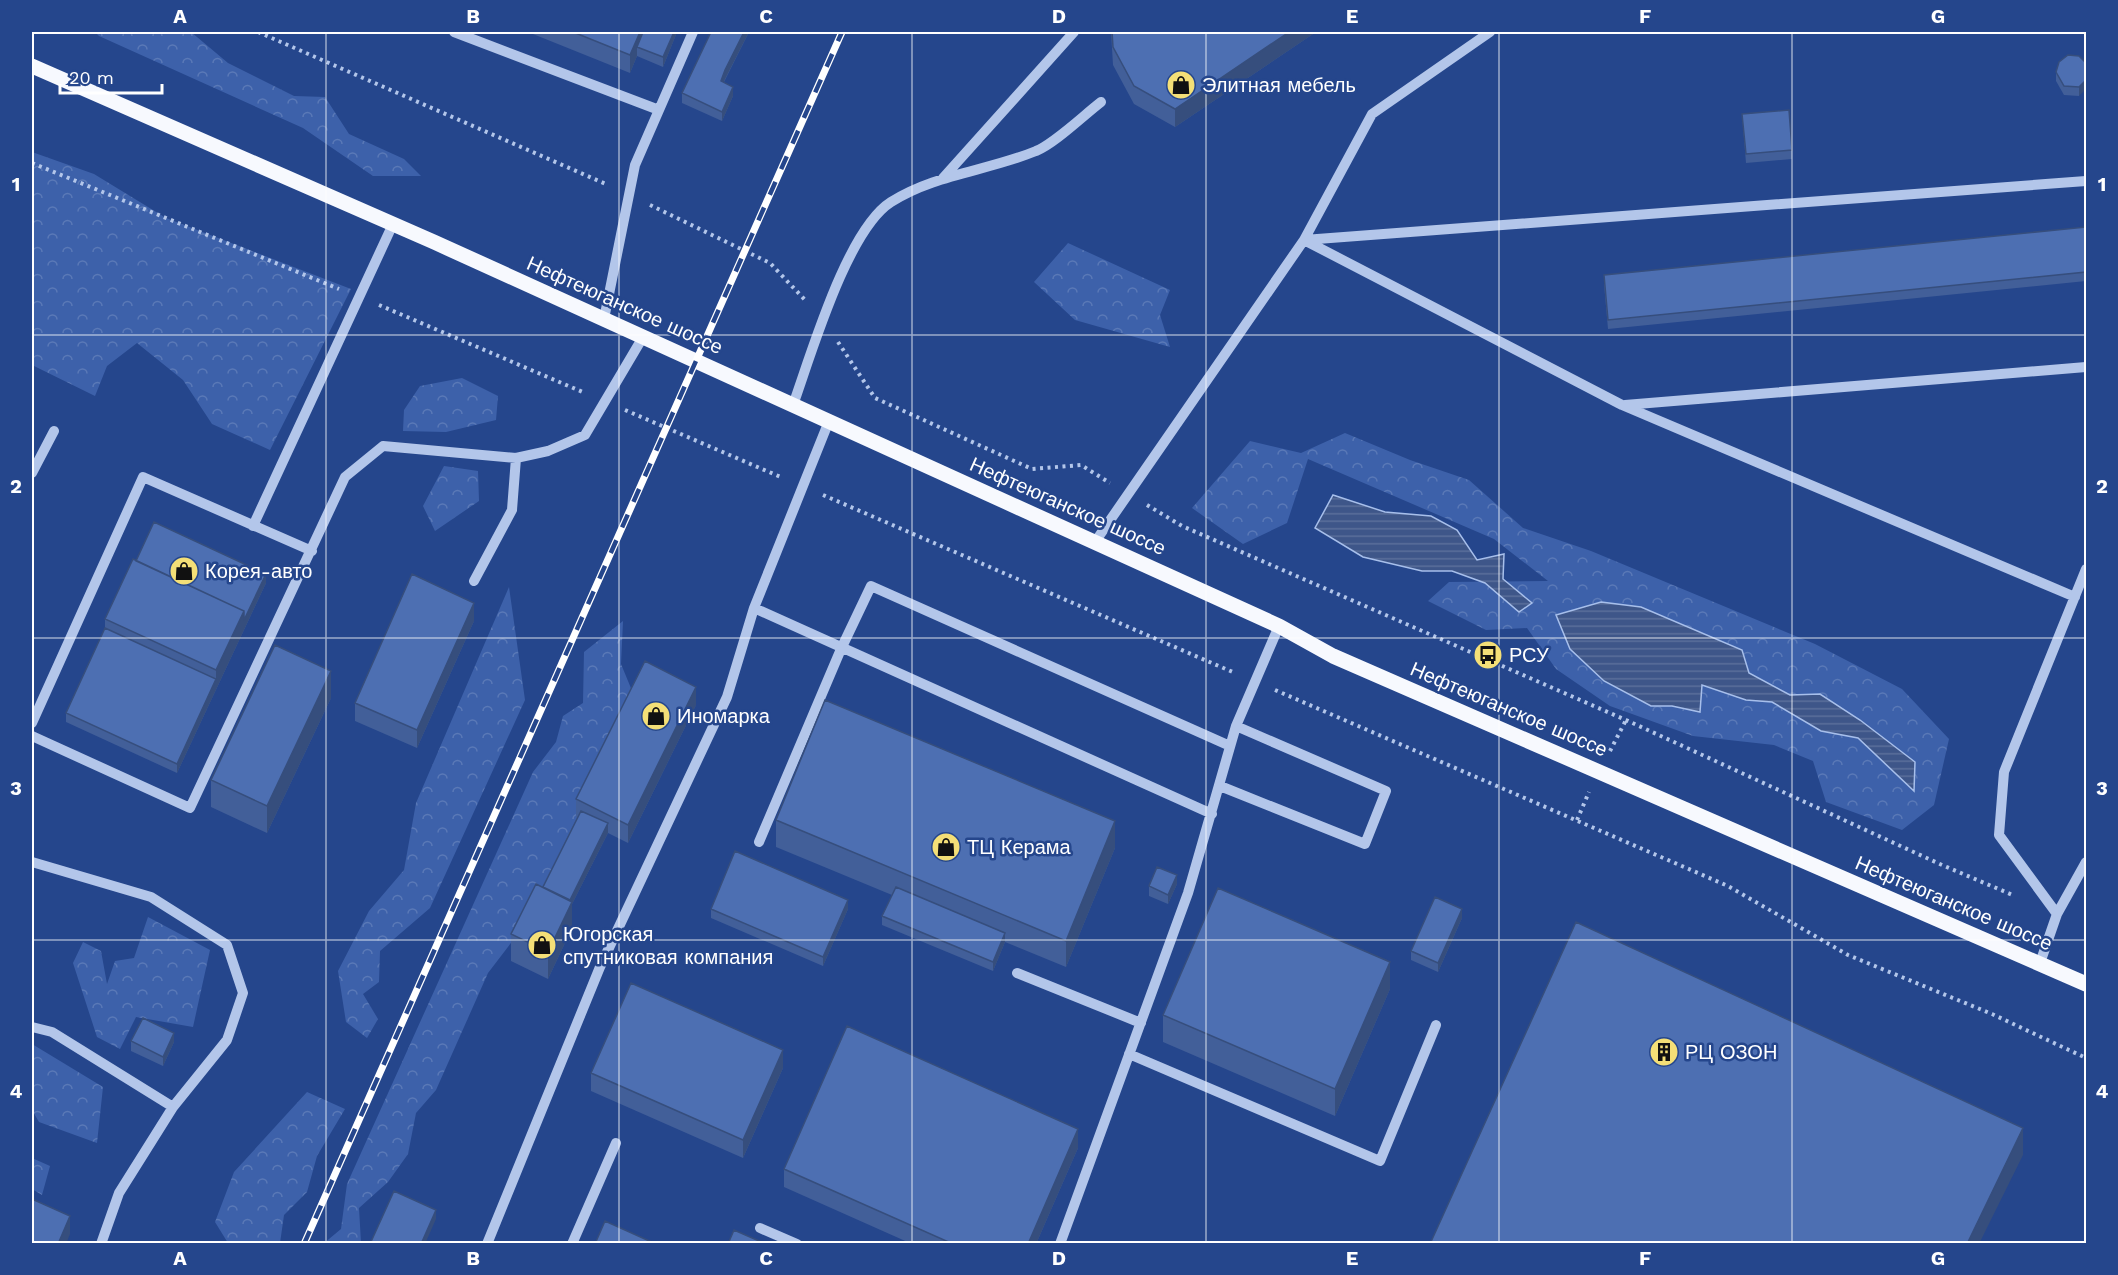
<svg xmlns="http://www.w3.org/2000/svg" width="2118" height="1275" font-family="'Work Sans',sans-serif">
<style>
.forest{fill:url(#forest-crowns)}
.water{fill:url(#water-rules);stroke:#a7bfeb;stroke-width:1.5}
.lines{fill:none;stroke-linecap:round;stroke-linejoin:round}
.path{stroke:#b3c6ea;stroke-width:4;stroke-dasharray:3 4.5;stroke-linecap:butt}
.minor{stroke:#b3c6ea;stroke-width:10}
.major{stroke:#f7f9fe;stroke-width:15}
.rail-casing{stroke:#fff;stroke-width:7}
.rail{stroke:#25468c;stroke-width:4.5;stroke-dasharray:14;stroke-linecap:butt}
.wall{fill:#425f99}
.shaded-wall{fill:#364e7d}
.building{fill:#4d6fb2;stroke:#364e7d;stroke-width:1.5}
.grid{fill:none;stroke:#fff;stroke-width:1.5;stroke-opacity:0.55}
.labels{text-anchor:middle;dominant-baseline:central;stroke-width:5;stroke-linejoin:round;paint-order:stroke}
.poi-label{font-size:20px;fill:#fff;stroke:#25468c;text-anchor:start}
.street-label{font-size:20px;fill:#fff;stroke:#25468c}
.neatline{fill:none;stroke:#fff;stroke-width:2}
.grid-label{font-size:20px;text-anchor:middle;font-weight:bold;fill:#fff}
</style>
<defs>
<pattern id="forest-crowns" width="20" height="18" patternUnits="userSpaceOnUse" patternTransform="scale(1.5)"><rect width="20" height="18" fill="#3d61aa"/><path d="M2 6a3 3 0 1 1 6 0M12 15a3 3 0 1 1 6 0" fill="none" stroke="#5a79b7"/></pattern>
<pattern id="water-rules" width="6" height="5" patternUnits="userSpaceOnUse" patternTransform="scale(1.5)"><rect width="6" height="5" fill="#3e5689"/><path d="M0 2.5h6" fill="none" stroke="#5b6f9b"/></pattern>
</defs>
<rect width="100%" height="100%" fill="#25468c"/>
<!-- forest -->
<path class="forest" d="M 95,32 L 191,32 L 228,63 L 294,96 L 325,97 L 349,134 L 404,159 L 421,176 L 373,176 L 303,128 L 99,36 Z
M 32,152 L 94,174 L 166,218 L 351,289 L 270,450 L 212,424 L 183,380 L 137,343 L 107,366 L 95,396 L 32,365 Z
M 1068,243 L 1170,290 L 1160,315 L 1170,347 L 1075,320 L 1034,282 Z
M 462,378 L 498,396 L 496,420 L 446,432 L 403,431 L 404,410 L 420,386 Z
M 1345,433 L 1410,460 L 1469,480 L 1523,528 L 1591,551 L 1815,644 L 1902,689 L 1949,739 L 1934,805 L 1902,830 L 1826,802 L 1813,761 L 1774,745 L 1693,736 L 1610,706 L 1556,669 L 1527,628 L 1486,630 L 1428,601 L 1449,582 L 1548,581 L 1494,539 L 1308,459 L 1287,523 L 1243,544 L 1192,508 L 1250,441 L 1301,453 Z
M 444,466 L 478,471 L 479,501 L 435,531 L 423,506 Z
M 509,587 L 525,700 L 430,908 L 380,951 L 379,982 L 363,994 L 378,1019 L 367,1038 L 346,1022 L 338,971 L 369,911 L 404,870 L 416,803 Z
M 623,621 L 621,664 L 635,698 L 581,820 L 536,910 L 488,973 L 436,1090 L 416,1113 L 408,1154 L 388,1182 L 359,1208 L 361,1243 L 323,1244 L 341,1229 L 347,1184 L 533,772 L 556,742 L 563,716 L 583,703 L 584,652 Z
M 148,917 L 210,950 L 193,1027 L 136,1017 L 120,1049 L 97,1037 L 73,963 L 83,942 L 101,951 L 107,984 L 115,961 L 134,958 Z
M 32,1044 L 103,1087 L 97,1143 L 39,1122 L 32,1110 Z
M 307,1092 L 345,1109 L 317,1156 L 307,1192 L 284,1215 L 280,1243 L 228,1243 L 215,1222 L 234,1172 Z
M 32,1158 L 50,1166 L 42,1195 L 32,1189 Z"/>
<!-- water -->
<path class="water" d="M 1333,495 L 1385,512 L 1431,516 L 1457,530 L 1477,560 L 1504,554 L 1503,579 L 1532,603 L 1519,612 L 1485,583 L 1452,571 L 1422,571 L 1363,557 L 1315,528 Z
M 1601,602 L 1641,607 L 1742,650 L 1749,673 L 1790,695 L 1820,694 L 1860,720 L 1915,762 L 1914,791 L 1858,738 L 1821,731 L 1772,702 L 1746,700 L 1702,685 L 1700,712 L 1672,706 L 1651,706 L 1604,681 L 1570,649 L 1556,615 Z"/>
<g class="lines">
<!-- path -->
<path class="path" d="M 258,32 L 608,185
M 32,163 L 339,289
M 650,205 L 770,263 L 806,301
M 379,305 L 585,393
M 838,342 L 875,398 L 1032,469 L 1081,465 L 1110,483
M 625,410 L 783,478
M 823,495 L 1235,673
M 1147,505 L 1182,526 L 1626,720 L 1942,865 L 2015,896
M 1275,690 L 1728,886 L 1848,955 L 1992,1014 L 2086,1058
M 1610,751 L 1626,720
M 1577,820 L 1589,792"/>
<!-- minor -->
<path class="minor" d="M 454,32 L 659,110
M 943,178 L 1074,32
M 1304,240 L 1622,405 L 2075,597
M 1304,240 L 2086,181
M 604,319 L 635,165 L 693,32
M 793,405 C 811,355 847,230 891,202 C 935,174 988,171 1036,151 C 1054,144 1084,115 1101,102
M 1625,405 L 2086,367
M 32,473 L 54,431
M 253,526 L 393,224
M 1095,542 L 1304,240 L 1372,114 L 1490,32
M 474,581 L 512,510 L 516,458
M 754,608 L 1212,814
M 32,723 L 143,477 L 312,551
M 32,736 L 190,808 L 345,477 L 383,446 L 516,458 L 548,451 L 585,435 L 643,337
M 1220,786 L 1365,844 L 1386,791 L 1236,726
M 759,842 L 841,649 L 871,586 L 1230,746
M 32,862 L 151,897 L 227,945 L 243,993 L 227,1040 L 173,1107 L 119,1193 L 101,1244
M 2057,914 L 1999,835 L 2004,772 L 2086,569
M 2040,963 L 2057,914 L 2086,862
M 1017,973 L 1141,1023
M 32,1027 L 52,1032 L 173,1107
M 1129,1054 L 1380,1161 L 1436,1025
M 760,1228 L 797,1244
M 487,1244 L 600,967 L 727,697 L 754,608 L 829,421
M 572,1244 L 616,1143
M 1060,1244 L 1188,893 L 1236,726 L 1279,626"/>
<!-- major -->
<path class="major" d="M 32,66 L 434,242 L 1279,626 L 1333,656 L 2086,984"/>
<!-- rail casing -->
<g class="rail-casing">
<path id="rail" d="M 304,1244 L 842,32"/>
</g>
<!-- rail -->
<use href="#rail" class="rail"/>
</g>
<!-- wall -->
<path class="wall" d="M 528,32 L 677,32 L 663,67 L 637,56 L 630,73 Z
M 711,32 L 749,32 L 724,82 L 733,96 L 722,121 L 682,103 L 682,93 Z
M 1111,32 L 1316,32 L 1175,127 L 1134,104 L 1113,65 Z
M 2079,56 L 2079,96 L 2064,95 L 2056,81 L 2056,72 Z
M 1742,114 L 1792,150 L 1792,159 L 1746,163 Z
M 2086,227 L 2086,281 L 1608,329 L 1604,284 L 1604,275 Z
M 136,561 L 266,583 L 177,773 L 66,722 L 66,713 L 105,628 L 105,619 Z
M 474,621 L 417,748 L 355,721 L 355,703 Z
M 331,698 L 267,833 L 211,807 L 211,780 Z
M 696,705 L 628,843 L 608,833 L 572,904 L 572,928 L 548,979 L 511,961 L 511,934 L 543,887 L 577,818 L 576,817 L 576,799 Z
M 776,820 L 1115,848 L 1066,967 L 1005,942 L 993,971 L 882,925 L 882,916 L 892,895 L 776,847 Z
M 1177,884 L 1168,904 L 1149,896 L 1149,886 Z
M 711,909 L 848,909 L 823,966 L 711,918 Z
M 1462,918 L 1438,972 L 1411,960 L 1411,951 Z
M 1390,989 L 1335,1116 L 1163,1042 L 1163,1015 Z
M 131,1041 L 174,1042 L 163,1066 L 131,1051 Z
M 783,1068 L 743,1158 L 591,1091 L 591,1073 Z
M 1078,1148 L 1036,1244 L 912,1244 L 784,1187 L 784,1169 Z"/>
<!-- shaded-wall -->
<path class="shaded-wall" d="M 640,32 L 647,32 L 637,47 L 637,56 L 630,73 L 630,55 Z
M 674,32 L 677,32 L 663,67 L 663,57 Z
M 744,32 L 749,32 L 725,79 L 721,90 L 721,81 L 725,70 Z
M 1289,32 L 1316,32 L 1175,127 L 1175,109 Z
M 2086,80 L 2086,89 L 2079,96 L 2079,87 Z
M 733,87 L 733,96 L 722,121 L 722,112 Z
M 266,574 L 266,583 L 177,773 L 177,764 L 216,679 L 216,670 L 244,611 Z
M 474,603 L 474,621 L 417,748 L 417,730 Z
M 331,671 L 331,698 L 267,833 L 267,806 Z
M 696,687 L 696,705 L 628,843 L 628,825 Z
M 1115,821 L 1115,848 L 1066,967 L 1066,941 Z
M 608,823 L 608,833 L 572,904 L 572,928 L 548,979 L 548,952 L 563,915 Z
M 1177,875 L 1177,884 L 1168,904 L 1168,895 Z
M 848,900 L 848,909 L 823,966 L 823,957 Z
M 1462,909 L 1462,918 L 1438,972 L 1438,963 Z
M 1005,933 L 1005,942 L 993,971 L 993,962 Z
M 1390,962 L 1390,989 L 1335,1116 L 1335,1089 Z
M 174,1033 L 174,1042 L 163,1066 L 163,1057 Z
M 783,1050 L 783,1068 L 743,1158 L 743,1140 Z
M 2023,1128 L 2023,1155 L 1979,1244 L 1967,1244 Z
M 1078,1129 L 1078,1148 L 1036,1244 L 1028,1244 Z
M 436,1210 L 436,1219 L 425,1244 L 421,1244 Z
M 70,1216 L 70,1234 L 66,1244 L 58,1244 Z"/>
<!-- building -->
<path class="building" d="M 573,32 L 640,32 L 630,55 Z
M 643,32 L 674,32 L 663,57 L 637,47 Z
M 711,32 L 744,32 L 725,70 L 721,81 L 733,87 L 722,112 L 682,93 Z
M 1112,32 L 1289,32 L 1175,109 L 1134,86 L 1113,47 Z
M 2068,55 L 2079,56 L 2086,63 L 2086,80 L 2079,87 L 2064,86 L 2056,72 L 2059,62 Z
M 1789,110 L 1792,150 L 1746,154 L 1742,114 Z
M 2086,227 L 2086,272 L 1608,320 L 1604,275 Z
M 154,522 L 266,574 L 244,620 L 244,611 L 136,561 Z
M 133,559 L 244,611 L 216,670 L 105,619 Z
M 412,574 L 474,603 L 417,730 L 355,703 Z
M 105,628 L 216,679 L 177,764 L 66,713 Z
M 275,645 L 331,671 L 267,806 L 211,780 Z
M 645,661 L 696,687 L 628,825 L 576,799 Z
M 825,700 L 1115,821 L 1066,941 L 776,820 Z
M 581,811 L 608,823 L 570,900 L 543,887 Z
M 735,851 L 848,900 L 823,957 L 711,909 Z
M 1157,867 L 1177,875 L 1168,895 L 1149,886 Z
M 536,884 L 572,902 L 548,952 L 511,934 Z
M 896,887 L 1005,933 L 993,962 L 882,916 Z
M 1218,888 L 1390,962 L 1335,1089 L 1163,1015 Z
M 1435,897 L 1462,909 L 1438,963 L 1411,951 Z
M 1576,922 L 2023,1128 L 1967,1244 L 1430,1244 Z
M 631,983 L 783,1050 L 743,1140 L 591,1073 Z
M 143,1018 L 174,1033 L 163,1057 L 131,1041 Z
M 847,1026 L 1078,1129 L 1028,1244 L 953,1244 L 784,1169 Z
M 394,1191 L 436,1210 L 421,1244 L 370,1244 Z
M 32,1199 L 70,1216 L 58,1244 L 32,1244 Z
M 605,1221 L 656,1244 L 595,1244 Z
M 734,1230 L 766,1244 L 728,1244 Z"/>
<!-- grid -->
<path class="grid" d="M 326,32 L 326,1244M 619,32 L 619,1244M 912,32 L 912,1244M 1206,32 L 1206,1244M 1499,32 L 1499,1244M 1792,32 L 1792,1244M 32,335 L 2086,335M 32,638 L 2086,638M 32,940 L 2086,940"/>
<!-- icons -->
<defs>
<g id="shop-disc" transform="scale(1.5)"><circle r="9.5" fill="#f4df77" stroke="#25468c"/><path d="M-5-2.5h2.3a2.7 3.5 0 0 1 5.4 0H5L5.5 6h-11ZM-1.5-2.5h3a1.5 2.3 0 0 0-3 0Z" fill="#111"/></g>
<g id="bus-disc" transform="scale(1.5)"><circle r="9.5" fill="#f4df77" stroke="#25468c"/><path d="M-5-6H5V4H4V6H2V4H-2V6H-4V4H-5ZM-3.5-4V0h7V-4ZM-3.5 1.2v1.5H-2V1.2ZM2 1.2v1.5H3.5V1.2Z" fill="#111"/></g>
<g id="building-disc" transform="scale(1.5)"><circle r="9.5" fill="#f4df77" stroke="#25468c"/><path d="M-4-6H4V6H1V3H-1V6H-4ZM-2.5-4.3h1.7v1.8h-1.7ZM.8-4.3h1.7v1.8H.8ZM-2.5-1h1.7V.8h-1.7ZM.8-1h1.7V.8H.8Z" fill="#111"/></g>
</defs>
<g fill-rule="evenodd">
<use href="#shop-disc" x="1181" y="85"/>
<use href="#shop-disc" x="184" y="571"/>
<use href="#bus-disc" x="1488" y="655"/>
<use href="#shop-disc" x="656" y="716"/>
<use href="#shop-disc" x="946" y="847"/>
<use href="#shop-disc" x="542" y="945"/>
<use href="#building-disc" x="1664" y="1052"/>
</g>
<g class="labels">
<!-- poi labels -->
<g class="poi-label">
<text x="1202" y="85">Элитная мебель</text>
<text x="205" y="571">Корея-авто</text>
<text x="1509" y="655">РСУ</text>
<text x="677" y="716">Иномарка</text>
<text x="967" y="847">ТЦ Керама</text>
<text x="563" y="934">Югорская<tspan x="563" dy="23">спутниковая компания</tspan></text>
<text x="1685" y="1052">РЦ ОЗОН</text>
</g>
<!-- street labels -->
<g class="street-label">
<text transform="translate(625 305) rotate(24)">Нефтеюганское шоссе</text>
<text transform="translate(1068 506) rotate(24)">Нефтеюганское шоссе</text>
<text transform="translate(1509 709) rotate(23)">Нефтеюганское шоссе</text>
<text transform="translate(1954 903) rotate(23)">Нефтеюганское шоссе</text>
</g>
</g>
<!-- border -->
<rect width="2118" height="1275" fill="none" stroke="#25468c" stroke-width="66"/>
<!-- scale -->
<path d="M60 84v9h102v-9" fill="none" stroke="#ffffff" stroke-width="3"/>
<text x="69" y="84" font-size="18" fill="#ffffff" stroke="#25468c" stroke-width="4.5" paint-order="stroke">20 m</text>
<rect x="33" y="33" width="2052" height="1209" class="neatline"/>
<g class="grid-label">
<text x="180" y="23">A</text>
<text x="473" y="23">B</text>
<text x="766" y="23">C</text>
<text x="1059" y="23">D</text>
<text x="1352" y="23">E</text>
<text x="1645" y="23">F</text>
<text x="1938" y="23">G</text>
<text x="16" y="191">1</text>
<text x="2102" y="191">1</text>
<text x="16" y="493">2</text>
<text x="2102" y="493">2</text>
<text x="16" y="795">3</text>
<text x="2102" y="795">3</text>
<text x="16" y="1098">4</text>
<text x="2102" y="1098">4</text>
<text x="180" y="1265">A</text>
<text x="473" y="1265">B</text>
<text x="766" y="1265">C</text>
<text x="1059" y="1265">D</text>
<text x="1352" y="1265">E</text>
<text x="1645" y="1265">F</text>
<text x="1938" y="1265">G</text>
</g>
</svg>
